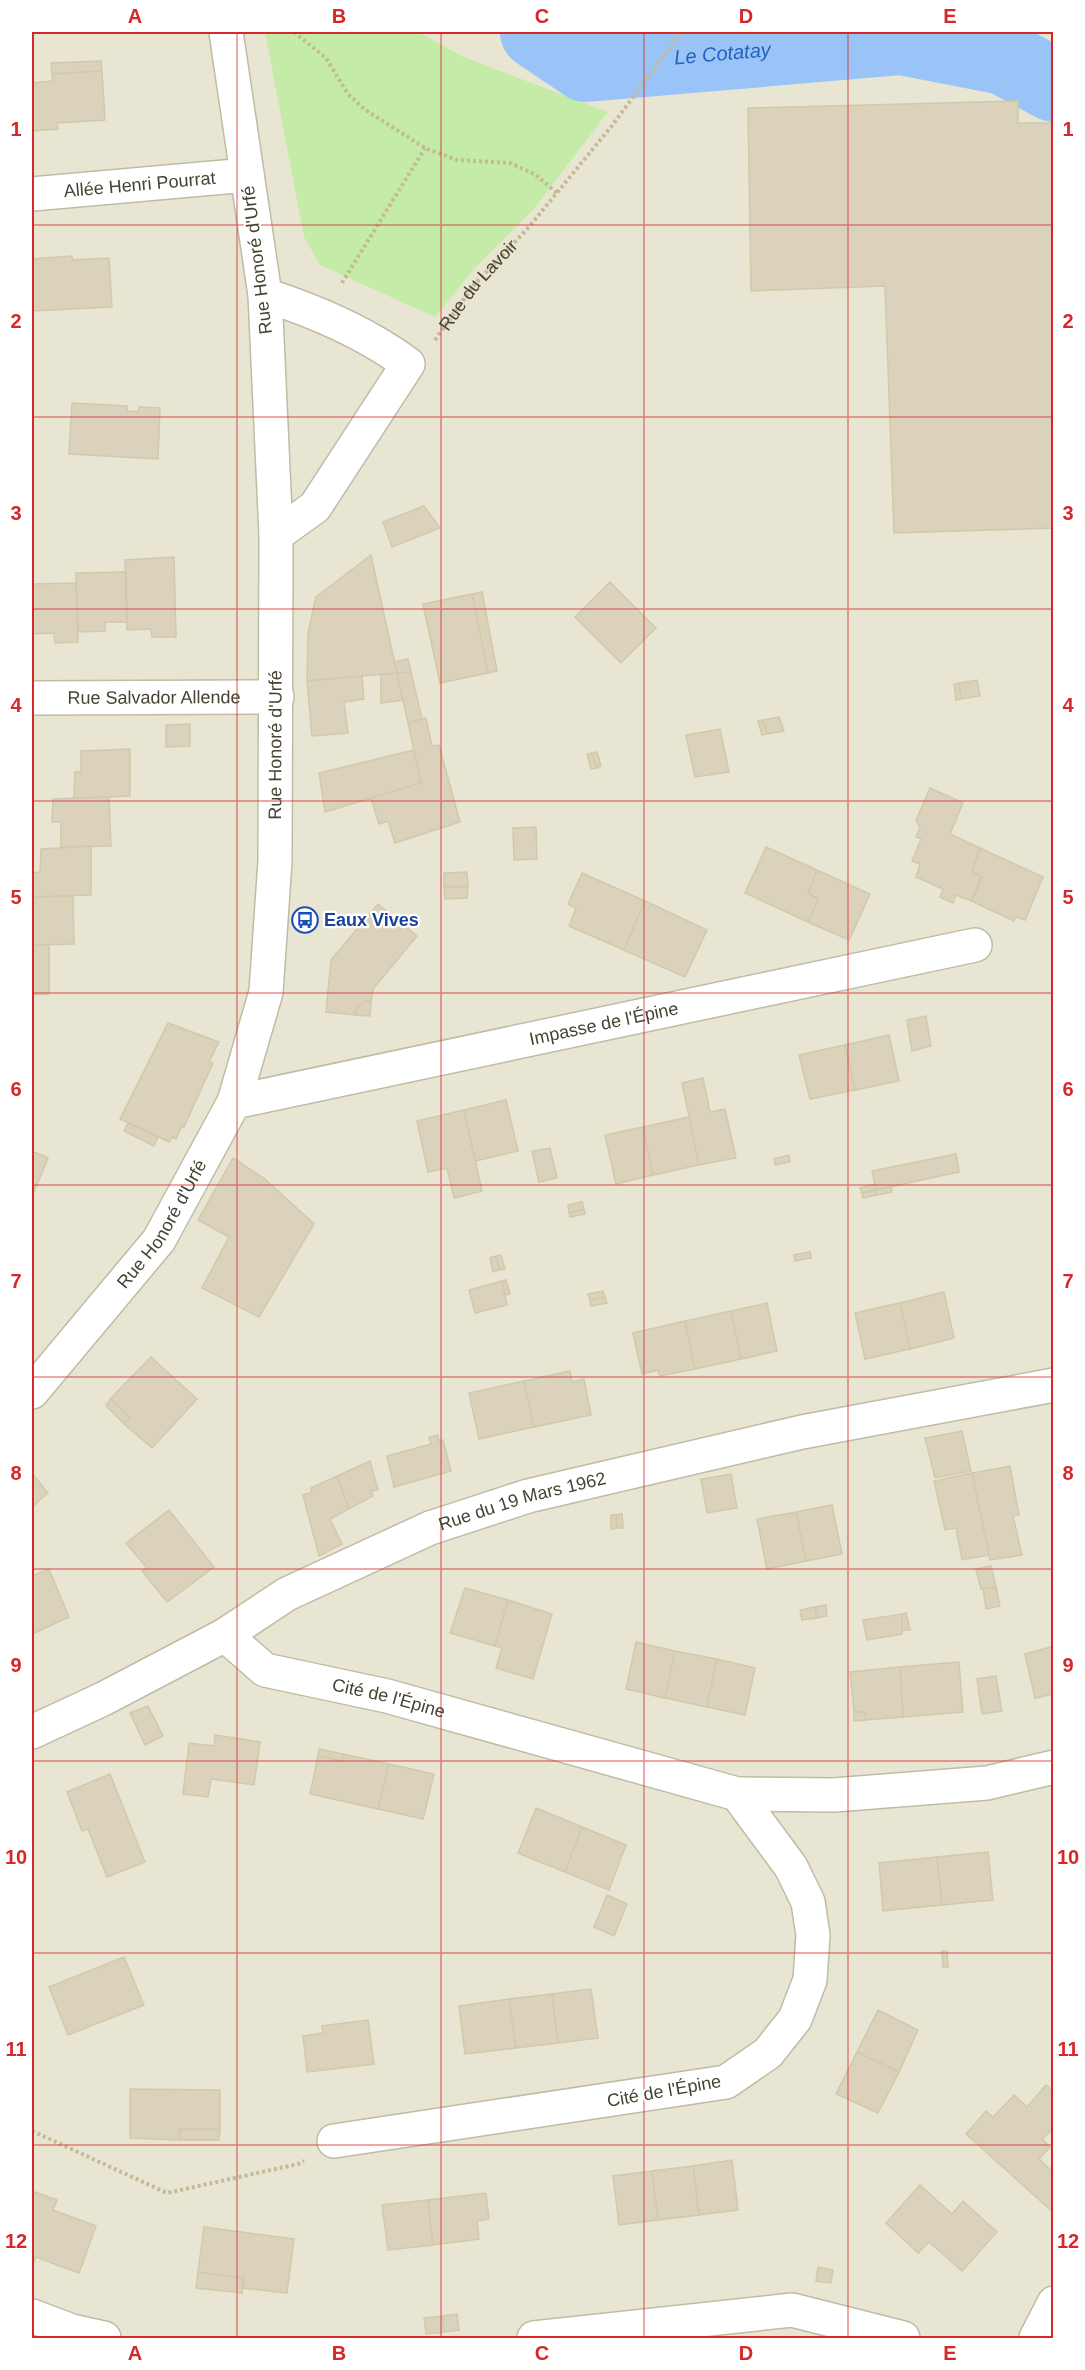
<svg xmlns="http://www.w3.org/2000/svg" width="1085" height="2370" font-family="Arial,sans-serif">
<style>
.residential{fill:#e8e5d2}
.green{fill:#c4eca8}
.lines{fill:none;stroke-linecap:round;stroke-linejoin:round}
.river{stroke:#9ac3f7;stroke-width:74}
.building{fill:#dad2bb;stroke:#d2c9ab;stroke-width:1.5}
.street-casing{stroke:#c0bba6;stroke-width:36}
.path{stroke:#c3ba96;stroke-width:4;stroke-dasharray:3 3;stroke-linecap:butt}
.street{stroke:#fff;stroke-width:33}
.grid{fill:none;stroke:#d62828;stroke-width:1.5;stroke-opacity:0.55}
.labels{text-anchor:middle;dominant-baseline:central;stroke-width:4.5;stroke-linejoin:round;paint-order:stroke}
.street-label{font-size:18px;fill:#474233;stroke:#fff}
.transit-label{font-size:18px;font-weight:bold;fill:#164399;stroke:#fff;text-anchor:start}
.water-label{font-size:20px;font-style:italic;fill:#2264bc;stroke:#fff}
.neatline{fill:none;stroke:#d62828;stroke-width:2}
.grid-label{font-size:20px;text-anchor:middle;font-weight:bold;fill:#d62828}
</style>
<rect width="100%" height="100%" fill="#f4f1e4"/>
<!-- residential -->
<path class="residential" d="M 32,32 L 1053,32 L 1053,2338 L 32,2338 Z"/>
<!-- green -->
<path class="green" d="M 265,32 L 419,32 L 461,56 L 608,112 L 534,209 L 474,269 L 435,317 L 320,265 L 304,237 Z"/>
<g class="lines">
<!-- river -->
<path class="river" id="s1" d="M 537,32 L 586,65 L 901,38 L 1004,58 L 1054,85"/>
</g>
<!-- building -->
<path class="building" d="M 101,61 L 102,71 L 52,74 L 51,63 Z
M 102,71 L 105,120 L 57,123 L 58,129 L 32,131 L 32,83 L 53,81 L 52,74 Z
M 1018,101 L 1018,123 L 1052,123 L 1054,528 L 894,533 L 885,286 L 751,291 L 748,108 Z
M 72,256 L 72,260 L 109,258 L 112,307 L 32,311 L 32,259 Z
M 72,403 L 127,406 L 127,411 L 138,412 L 139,407 L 160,408 L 158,459 L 69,454 Z
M 424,506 L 440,528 L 392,547 L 383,522 Z
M 371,555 L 397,673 L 307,681 L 308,633 L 316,597 Z
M 174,557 L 176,637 L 152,637 L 151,629 L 127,630 L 125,560 Z
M 126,572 L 127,622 L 105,622 L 105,631 L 78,632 L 76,573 Z
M 610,582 L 656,628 L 621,663 L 575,617 Z
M 76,583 L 78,642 L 55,643 L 54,633 L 32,634 L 32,584 Z
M 482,592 L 497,671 L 488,673 L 472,594 Z
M 472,594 L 488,673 L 440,683 L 423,604 Z
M 408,659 L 411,672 L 397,673 L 394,662 Z
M 411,672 L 422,719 L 408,723 L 397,673 Z
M 397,673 L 403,700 L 381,703 L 381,674 Z
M 362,676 L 364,699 L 344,702 L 348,733 L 312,736 L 307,681 Z
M 977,680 L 980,696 L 961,699 L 959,683 Z
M 959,683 L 961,699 L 956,700 L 954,684 Z
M 779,717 L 784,731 L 767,734 L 763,720 Z
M 426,718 L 432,746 L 439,745 L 460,822 L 395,843 L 388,821 L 379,824 L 371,798 L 421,783 L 408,723 Z
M 763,720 L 767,734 L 762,735 L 758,721 Z
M 190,724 L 190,746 L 166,747 L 166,725 Z
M 720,729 L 729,772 L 695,777 L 686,735 Z
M 130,749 L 130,796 L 74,798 L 75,772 L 81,772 L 81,751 Z
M 414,750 L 421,783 L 325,812 L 319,773 Z
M 597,752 L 601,766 L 597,768 L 591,753 Z
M 591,753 L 597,768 L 591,769 L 587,754 Z
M 930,788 L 963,803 L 950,834 L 980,848 L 972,871 L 982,877 L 972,901 L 956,895 L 953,903 L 940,897 L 943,889 L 916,877 L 920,864 L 912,861 L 921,839 L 916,837 L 920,827 L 916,820 Z
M 109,797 L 111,846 L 61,847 L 61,822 L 52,822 L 53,799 Z
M 536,827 L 537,859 L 514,860 L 513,828 Z
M 91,846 L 91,895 L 32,897 L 32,873 L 40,872 L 41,849 Z
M 766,847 L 817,870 L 808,893 L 818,899 L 808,922 L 745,893 Z
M 980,848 L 1043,877 L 1025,920 L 1016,917 L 1014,921 L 971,901 L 982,877 L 972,871 Z
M 817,870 L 870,894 L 849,940 L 808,922 L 818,899 L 808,893 Z
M 467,872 L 468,887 L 444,887 L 444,873 Z
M 582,873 L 645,901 L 624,950 L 569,926 L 576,908 L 568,904 Z
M 444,887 L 468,887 L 467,898 L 445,899 Z
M 73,896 L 74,944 L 32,945 L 32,897 Z
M 645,901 L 707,930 L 685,977 L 624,950 Z
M 378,904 L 417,936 L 373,989 L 371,1002 L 365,1001 L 356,1009 L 355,1015 L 326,1012 L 331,960 Z
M 32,945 L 49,945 L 49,994 L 32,995 Z
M 365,1001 L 371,1002 L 370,1016 L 355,1015 L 356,1009 Z
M 926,1016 L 931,1046 L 912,1051 L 907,1020 Z
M 168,1023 L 219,1042 L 209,1062 L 213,1063 L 184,1127 L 182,1126 L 176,1139 L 172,1137 L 169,1142 L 120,1119 Z
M 889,1035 L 899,1081 L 855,1090 L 845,1045 Z
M 845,1045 L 855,1090 L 810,1099 L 799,1055 Z
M 703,1078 L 710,1112 L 725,1109 L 736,1158 L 699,1165 L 682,1083 Z
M 506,1100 L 518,1151 L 475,1161 L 464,1110 Z
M 464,1110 L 482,1191 L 454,1198 L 447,1168 L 428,1172 L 417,1121 Z
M 689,1117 L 699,1165 L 653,1175 L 643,1127 Z
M 128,1123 L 158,1137 L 154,1146 L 124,1131 Z
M 643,1127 L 653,1175 L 616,1184 L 605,1135 Z
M 550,1148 L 557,1178 L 539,1182 L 532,1151 Z
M 32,1151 L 48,1158 L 32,1197 Z
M 956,1154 L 959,1172 L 876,1190 L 872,1171 Z
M 789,1155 L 790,1162 L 775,1165 L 774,1159 Z
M 233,1158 L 265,1179 L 314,1224 L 259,1317 L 202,1288 L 229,1237 L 198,1220 Z
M 875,1184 L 876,1190 L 862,1193 L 860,1188 Z
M 891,1187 L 892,1192 L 877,1195 L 876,1190 Z
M 876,1190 L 877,1195 L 863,1198 L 862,1193 Z
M 582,1202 L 584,1209 L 569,1213 L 568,1205 Z
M 584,1209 L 585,1214 L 570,1217 L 569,1213 Z
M 810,1252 L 811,1258 L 795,1261 L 794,1255 Z
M 501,1255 L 505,1269 L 499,1270 L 496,1256 Z
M 496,1256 L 499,1270 L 493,1272 L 490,1258 Z
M 506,1280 L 510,1294 L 505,1295 L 502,1281 Z
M 502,1281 L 507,1305 L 475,1313 L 469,1290 Z
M 603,1291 L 605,1297 L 590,1300 L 588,1294 Z
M 944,1292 L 954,1338 L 910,1349 L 900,1303 Z
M 605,1297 L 607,1303 L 591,1306 L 590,1300 Z
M 767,1303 L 777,1351 L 741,1359 L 731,1311 Z
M 900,1303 L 910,1349 L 865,1359 L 855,1313 Z
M 731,1311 L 741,1359 L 695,1369 L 685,1321 Z
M 685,1321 L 695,1369 L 660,1376 L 658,1370 L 642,1374 L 633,1333 Z
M 151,1357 L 197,1399 L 152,1448 L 124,1424 L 130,1418 L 111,1398 Z
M 570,1371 L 572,1382 L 584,1379 L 591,1415 L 534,1427 L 524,1381 Z
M 524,1381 L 534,1427 L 479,1439 L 469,1393 Z
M 111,1398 L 130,1418 L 124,1424 L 106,1406 Z
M 962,1431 L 971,1471 L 935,1478 L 925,1438 Z
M 438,1435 L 439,1441 L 443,1440 L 451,1471 L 394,1487 L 387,1456 L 431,1444 L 429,1437 Z
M 370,1461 L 378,1490 L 371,1491 L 373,1496 L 349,1509 L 337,1476 Z
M 1010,1466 L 1019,1515 L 1013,1516 L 1022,1555 L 990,1560 L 972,1473 Z
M 972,1473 L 989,1555 L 962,1560 L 956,1528 L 945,1530 L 934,1481 Z
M 731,1474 L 737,1508 L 707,1513 L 701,1479 Z
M 34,1476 L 48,1493 L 32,1507 L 32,1478 Z
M 337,1476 L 349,1509 L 330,1519 L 342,1544 L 319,1556 L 303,1495 L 312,1492 L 311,1488 Z
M 832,1505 L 842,1554 L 806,1561 L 796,1512 Z
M 169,1510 L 214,1567 L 167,1602 L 142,1571 L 147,1568 L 126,1543 Z
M 796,1512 L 806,1561 L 767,1569 L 757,1519 Z
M 622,1514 L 623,1528 L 617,1528 L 616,1515 Z
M 611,1515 L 616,1515 L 617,1528 L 611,1529 Z
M 991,1566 L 996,1587 L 981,1589 L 976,1569 Z
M 49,1569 L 69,1617 L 32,1634 L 32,1576 Z
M 996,1587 L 1000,1606 L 986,1609 L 983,1589 Z
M 465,1588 L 508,1600 L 495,1646 L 450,1633 Z
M 508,1600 L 552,1614 L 533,1679 L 496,1668 L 502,1648 L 495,1646 Z
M 826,1605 L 827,1616 L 817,1618 L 815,1607 Z
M 815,1607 L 817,1618 L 802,1620 L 800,1610 Z
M 906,1613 L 910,1630 L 902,1630 L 902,1614 Z
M 902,1614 L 902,1634 L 867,1640 L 863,1620 Z
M 636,1642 L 675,1651 L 665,1698 L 626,1689 Z
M 1054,1646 L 1054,1694 L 1035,1698 L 1025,1654 Z
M 675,1651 L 717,1659 L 707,1707 L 665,1698 Z
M 717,1659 L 755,1668 L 745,1715 L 707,1707 Z
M 959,1662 L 963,1712 L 903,1717 L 900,1667 Z
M 900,1667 L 903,1717 L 866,1720 L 865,1712 L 854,1712 L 850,1672 Z
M 996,1676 L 1002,1711 L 982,1714 L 977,1679 Z
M 148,1706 L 163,1736 L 145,1745 L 130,1713 Z
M 854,1712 L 865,1712 L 866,1720 L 854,1721 Z
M 215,1735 L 260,1742 L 254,1785 L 211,1779 L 208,1797 L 183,1794 L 189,1743 L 214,1746 Z
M 319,1749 L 343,1754 L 342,1761 L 318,1756 Z
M 343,1754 L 389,1764 L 378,1809 L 310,1794 L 318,1756 L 342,1761 Z
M 389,1764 L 434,1774 L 423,1819 L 378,1809 Z
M 110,1774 L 145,1862 L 107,1877 L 88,1829 L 82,1831 L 67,1792 Z
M 536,1808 L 582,1827 L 565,1872 L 518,1853 Z
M 582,1827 L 626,1845 L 609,1890 L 565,1872 Z
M 988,1852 L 993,1900 L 942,1905 L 937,1857 Z
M 937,1857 L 942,1905 L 883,1911 L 879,1863 Z
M 607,1895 L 627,1904 L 614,1936 L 594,1927 Z
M 942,1951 L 947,1951 L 948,1967 L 943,1967 Z
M 124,1957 L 144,2005 L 68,2035 L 49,1987 Z
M 591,1989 L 598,2038 L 558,2043 L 552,1994 Z
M 552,1994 L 558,2043 L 516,2048 L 509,1999 Z
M 509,1999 L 516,2048 L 465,2054 L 459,2006 Z
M 878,2010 L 918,2030 L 899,2072 L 857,2052 Z
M 368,2020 L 374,2064 L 307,2072 L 303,2036 L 323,2033 L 322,2026 Z
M 857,2052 L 899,2072 L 878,2113 L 836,2094 Z
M 1046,2085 L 1054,2092 L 1054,2133 L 1051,2131 L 1042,2139 L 1050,2147 L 1039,2159 L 1054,2173 L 1054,2213 L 966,2134 L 986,2111 L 993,2117 L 1014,2095 L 1027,2107 Z
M 130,2089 L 220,2090 L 220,2129 L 180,2129 L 179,2140 L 130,2138 Z
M 180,2129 L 220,2129 L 219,2140 L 179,2140 Z
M 732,2160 L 738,2210 L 699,2215 L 693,2166 Z
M 693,2166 L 699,2215 L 658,2220 L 652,2171 Z
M 652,2171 L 658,2220 L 619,2225 L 613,2176 Z
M 920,2185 L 952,2214 L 963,2201 L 997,2232 L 962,2271 L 929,2242 L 918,2253 L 886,2223 Z
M 32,2191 L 57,2200 L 53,2210 L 96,2226 L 79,2273 L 36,2257 L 33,2264 L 32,2263 Z
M 486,2193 L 489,2219 L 477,2221 L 479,2239 L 433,2245 L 428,2200 Z
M 428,2200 L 433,2245 L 388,2250 L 382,2205 Z
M 204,2227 L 294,2239 L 287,2293 L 242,2288 L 244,2278 L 198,2272 Z
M 818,2267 L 833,2270 L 831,2283 L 816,2281 Z
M 198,2272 L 244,2278 L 242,2293 L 196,2288 Z
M 457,2314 L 459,2330 L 444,2332 L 442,2316 Z
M 442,2316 L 444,2332 L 426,2334 L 424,2318 Z"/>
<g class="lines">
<!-- street casing -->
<g class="street-casing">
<g id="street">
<path id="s3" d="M 32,194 L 247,175"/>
<path d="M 265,295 C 315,311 366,333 408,364 L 315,507 L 276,535"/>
<path id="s4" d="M 32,698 L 277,697"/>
<path id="s5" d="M 234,1102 L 975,945"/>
<path id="s6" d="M 32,1392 L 159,1240 L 234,1102 L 266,992 L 275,861 L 276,535 L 265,295 L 226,32"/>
<path id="s7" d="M 225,1635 L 265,1670 L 387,1696 L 737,1794 L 791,1867 L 808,1902 L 813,1935 L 810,1980 L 795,2019 L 768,2053 L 726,2082 L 334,2141"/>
<path id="s8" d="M 32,1732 L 103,1699 L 225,1635 L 287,1594 L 430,1528 L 528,1496 L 802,1432 L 1054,1385"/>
<path d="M 737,1794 L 834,1795 L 987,1783 L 1054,1767"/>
<path d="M 32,2316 L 72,2331 L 104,2338"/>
<path d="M 534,2338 L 792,2310 L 903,2338"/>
<path d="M 1036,2338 L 1054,2303"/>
</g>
</g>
<!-- path -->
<g class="path">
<path d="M 294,32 L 326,58 L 348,94 L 364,109 L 425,148 L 457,160 L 510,163 L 536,175 L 557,193"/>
<path d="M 342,283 L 425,148"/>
<path id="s2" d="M 435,340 L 474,285 L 528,228 L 611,127 L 681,32"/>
<path d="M 32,2131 L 167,2193 L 298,2164 L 304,2161"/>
</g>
<!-- street -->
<use href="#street" class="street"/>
</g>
<!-- grid -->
<path class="grid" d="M 237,32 L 237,2338M 441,32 L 441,2338M 644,32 L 644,2338M 848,32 L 848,2338M 32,225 L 1054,225M 32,417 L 1054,417M 32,609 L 1054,609M 32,801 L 1054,801M 32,993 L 1054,993M 32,1185 L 1054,1185M 32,1377 L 1054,1377M 32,1569 L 1054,1569M 32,1761 L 1054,1761M 32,1953 L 1054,1953M 32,2145 L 1054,2145"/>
<!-- icons -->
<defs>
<g id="bus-ring" transform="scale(1.35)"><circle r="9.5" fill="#fff" stroke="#1a4fb4" stroke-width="1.5"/><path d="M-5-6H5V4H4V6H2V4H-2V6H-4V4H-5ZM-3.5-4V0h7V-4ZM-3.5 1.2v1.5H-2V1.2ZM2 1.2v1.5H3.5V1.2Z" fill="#1a4fb4"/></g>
</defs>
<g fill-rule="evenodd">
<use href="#bus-ring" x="305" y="920"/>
</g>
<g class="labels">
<!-- street labels -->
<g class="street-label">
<text stroke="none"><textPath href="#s3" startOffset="108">Allée Henri Pourrat</textPath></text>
<text transform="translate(257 260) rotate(-97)">Rue Honoré d'Urfé</text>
<text stroke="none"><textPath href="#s2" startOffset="70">Rue du Lavoir</textPath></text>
<text stroke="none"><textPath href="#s4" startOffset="122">Rue Salvador Allende</textPath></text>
<text stroke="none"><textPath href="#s6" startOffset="717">Rue Honoré d'Urfé</textPath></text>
<text stroke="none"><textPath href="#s5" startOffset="378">Impasse de l'Épine</textPath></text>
<text stroke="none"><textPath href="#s6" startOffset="213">Rue Honoré d'Urfé</textPath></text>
<text stroke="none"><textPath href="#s8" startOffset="544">Rue du 19 Mars 1962</textPath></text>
<text stroke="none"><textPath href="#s7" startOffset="180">Cité de l'Épine</textPath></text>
<text transform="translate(664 2091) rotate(-10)">Cité de l'Épine</text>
</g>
<!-- transit labels -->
<g class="transit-label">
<text x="324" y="920">Eaux Vives</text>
</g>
<!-- water labels -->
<g class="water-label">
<text stroke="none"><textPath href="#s1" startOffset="196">Le Cotatay</textPath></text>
</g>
</g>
<!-- border -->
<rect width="1085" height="2370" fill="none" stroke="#ffffff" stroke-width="66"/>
<rect x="33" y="33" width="1019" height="2304" class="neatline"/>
<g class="grid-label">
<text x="135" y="23">A</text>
<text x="339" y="23">B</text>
<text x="542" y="23">C</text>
<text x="746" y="23">D</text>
<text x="950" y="23">E</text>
<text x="16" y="136">1</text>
<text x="1068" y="136">1</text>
<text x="16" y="328">2</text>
<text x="1068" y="328">2</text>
<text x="16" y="520">3</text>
<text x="1068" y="520">3</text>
<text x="16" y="712">4</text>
<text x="1068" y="712">4</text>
<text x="16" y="904">5</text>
<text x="1068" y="904">5</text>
<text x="16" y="1096">6</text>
<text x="1068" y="1096">6</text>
<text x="16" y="1288">7</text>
<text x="1068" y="1288">7</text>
<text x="16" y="1480">8</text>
<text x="1068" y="1480">8</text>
<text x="16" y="1672">9</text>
<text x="1068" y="1672">9</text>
<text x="16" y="1864">10</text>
<text x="1068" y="1864">10</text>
<text x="16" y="2056">11</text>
<text x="1068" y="2056">11</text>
<text x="16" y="2248">12</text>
<text x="1068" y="2248">12</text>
<text x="135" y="2360">A</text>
<text x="339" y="2360">B</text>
<text x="542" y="2360">C</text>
<text x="746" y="2360">D</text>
<text x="950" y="2360">E</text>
</g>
</svg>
